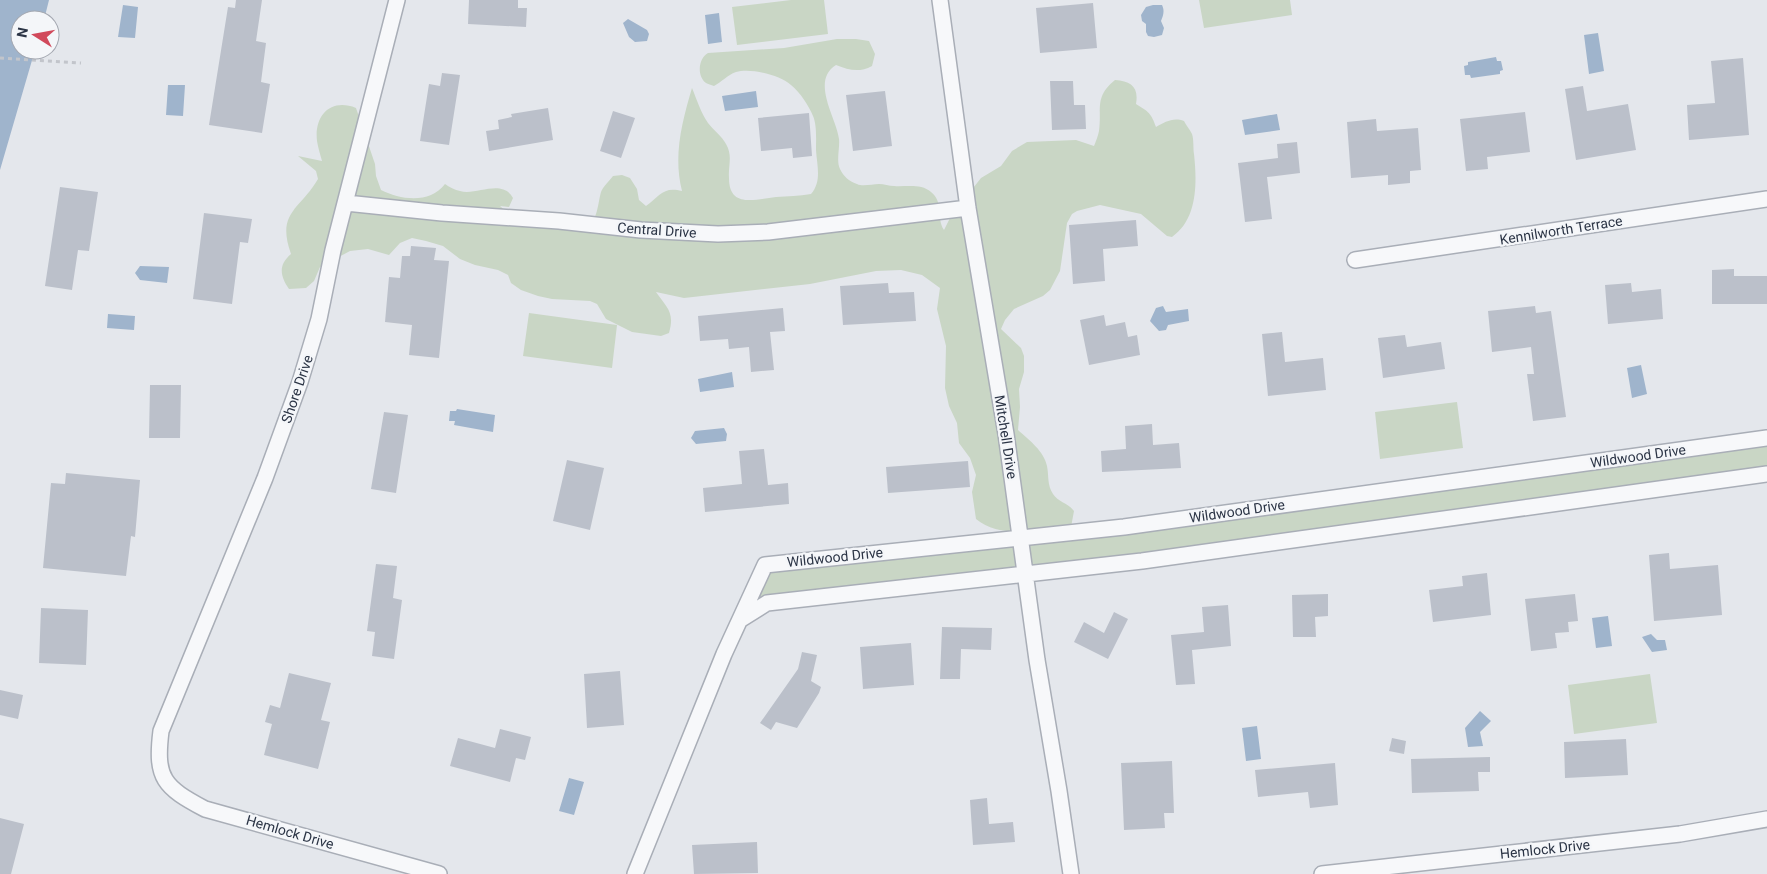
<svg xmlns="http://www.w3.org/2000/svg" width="1767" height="874" font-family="Roboto,sans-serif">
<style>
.green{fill:#c9d6c5}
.water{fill:#9fb4cc}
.building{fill:#bbc0ca}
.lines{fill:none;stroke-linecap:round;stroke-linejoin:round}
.street-casing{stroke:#a9aeb7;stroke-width:18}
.path{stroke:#c2c5cb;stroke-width:3;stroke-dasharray:4 4;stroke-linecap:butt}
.street{stroke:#f7f8fa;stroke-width:15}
.labels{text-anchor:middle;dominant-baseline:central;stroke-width:4.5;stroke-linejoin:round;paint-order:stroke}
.street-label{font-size:14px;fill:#2b3445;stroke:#f4f6f9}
</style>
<rect width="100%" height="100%" fill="#e4e7ec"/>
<!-- green -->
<path class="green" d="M 791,0 L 824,0 L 828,34 L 737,45 L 732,7 Z
M 1199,0 L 1290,0 L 1292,15 L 1204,28 Z
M 837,39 L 856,39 L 869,41 L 875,54 L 872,66 C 859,73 849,70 836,65 C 810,81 837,119 839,139 C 840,148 836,161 840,169 C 843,176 850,182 857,184 C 863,187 872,184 879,184 C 884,184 889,186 894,186 C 906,187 921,183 931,192 C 944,202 936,218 944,230 L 951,216 L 981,178 L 1001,166 L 1012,151 L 1027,142 L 1076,140 L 1094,146 C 1096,141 1098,136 1099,131 C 1102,108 1094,97 1115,80 C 1131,81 1139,87 1136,104 C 1149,112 1151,113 1156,127 C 1165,122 1173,117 1184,121 C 1186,125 1190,130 1192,134 C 1194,140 1193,148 1194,154 C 1197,182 1198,219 1172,237 L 1167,236 L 1141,214 L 1100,205 L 1077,211 L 1072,214 L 1067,223 L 1060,271 L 1050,290 L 1043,296 L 1014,309 L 1005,320 L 1001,329 L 1021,348 L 1024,356 L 1024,372 L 1019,389 L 1020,407 L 1018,430 C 1029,440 1044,451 1047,466 C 1049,476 1047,485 1053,494 C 1058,502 1068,503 1074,511 L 1071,527 C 1042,529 1001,540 976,519 L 972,492 L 976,475 L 970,458 L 959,443 L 957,423 L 949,406 L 945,388 L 946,346 L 937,309 L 940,288 L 922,275 L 901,270 L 876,271 L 810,284 L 684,298 L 656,292 C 667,308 675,312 669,333 L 661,336 L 632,332 L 606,319 L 597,304 L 590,301 L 552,299 L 538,296 L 521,290 L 511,283 L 508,275 L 498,270 L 475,265 L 460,259 L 443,246 L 426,241 L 412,238 L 400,243 L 389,255 L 368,249 L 350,251 L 320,267 L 314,281 L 306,288 L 289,289 C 280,276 278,265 291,254 C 276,212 300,210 318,179 L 316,171 L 298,156 L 322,161 C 320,154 318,147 317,141 C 314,115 331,98 356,108 L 375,164 L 376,176 L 381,190 C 401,200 430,204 445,184 C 449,187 455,190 460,191 C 476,196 502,178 513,198 L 509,207 L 500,206 L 510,215 L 583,231 C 598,222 597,207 601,192 C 603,187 609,181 613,176 L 622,175 L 630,178 L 637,189 L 639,200 L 646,206 C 660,196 663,186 682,191 C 673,156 682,122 692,88 C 697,100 701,113 708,123 C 714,131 722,136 726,144 C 733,156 728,165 729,178 C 729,209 756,199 776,197 C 788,196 799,196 811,194 C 822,181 817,166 816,150 C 816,140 817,125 813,116 C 809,106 800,92 791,85 C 780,75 751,68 736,72 C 727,75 722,82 714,86 C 711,85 708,84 706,83 C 696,75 699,58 708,53 L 784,48 Z
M 529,313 L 617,325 L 612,368 L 523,356 Z
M 1457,402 L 1463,448 L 1380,459 L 1375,412 Z
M 1767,438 L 1767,474 L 768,603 L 740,620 L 765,565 L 1021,538 Z
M 1650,674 L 1657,723 L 1574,734 L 1568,685 Z"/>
<!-- water -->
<path class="water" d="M 0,0 L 49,0 L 44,20 L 20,20 L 20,50 L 35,50 L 0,170 Z
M 123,5 L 138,7 L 135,38 L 118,37 Z
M 1153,5 L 1162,5 C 1165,11 1163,16 1161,21 L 1164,28 L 1162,35 L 1154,37 L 1148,36 L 1146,32 L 1146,24 L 1142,21 L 1141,15 L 1146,7 Z
M 719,13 L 722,42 L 708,44 L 705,15 Z
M 628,19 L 647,30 L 649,34 L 647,41 L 635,42 L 629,37 L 623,23 Z
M 1598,33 L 1604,71 L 1589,74 L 1584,35 Z
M 1496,57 L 1497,61 L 1501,61 L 1503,70 L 1500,71 L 1500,74 L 1471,78 L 1470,75 L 1465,75 L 1464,66 L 1468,65 L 1468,62 Z
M 168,85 L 185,85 L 183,116 L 166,115 Z
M 756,91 L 758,107 L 725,111 L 722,96 Z
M 1277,114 L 1280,130 L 1245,135 L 1242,120 Z
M 140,266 L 169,267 L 167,283 L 140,280 L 135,273 Z
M 1163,306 L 1166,312 L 1188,309 L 1189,321 L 1168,325 L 1166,330 L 1159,331 L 1150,321 L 1156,308 Z
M 108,314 L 135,316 L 134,330 L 107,328 Z
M 1641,365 L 1647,394 L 1632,398 L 1627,368 Z
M 732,372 L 734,387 L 700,392 L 698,379 Z
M 457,409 L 495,415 L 493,432 L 454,425 L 455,421 L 449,421 L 450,411 L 456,411 Z
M 724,428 L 727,434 L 726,441 L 696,444 L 691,438 L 695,431 Z
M 1608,616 L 1612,646 L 1596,648 L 1592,618 Z
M 1651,634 L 1657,640 L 1665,640 L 1667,650 L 1652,652 L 1642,637 Z
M 1480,711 L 1491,721 L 1480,732 L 1483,746 L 1468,747 L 1465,728 Z
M 1257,726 L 1261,759 L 1246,761 L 1242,728 Z
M 569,778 L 584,782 L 574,815 L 559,811 Z"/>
<!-- building -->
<path class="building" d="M 236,0 L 262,0 L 256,41 L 266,43 L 261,82 L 270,84 L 262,133 L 209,125 L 228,7 L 235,8 Z
M 469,0 L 518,0 L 518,8 L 527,8 L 526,27 L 468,24 Z
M 1093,3 L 1097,48 L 1040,53 L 1036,8 Z
M 1743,58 L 1749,135 L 1689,140 L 1687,105 L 1715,103 L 1711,61 Z
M 442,73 L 460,75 L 449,145 L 420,141 L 429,84 L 440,86 Z
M 1050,81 L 1073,81 L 1074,105 L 1085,105 L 1086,129 L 1052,130 Z
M 1583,86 L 1587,111 L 1628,104 L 1636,150 L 1576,160 L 1565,89 Z
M 885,91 L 892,146 L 853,151 L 846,95 Z
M 548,108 L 553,140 L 489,151 L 486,131 L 499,129 L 498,120 L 512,117 L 511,114 Z
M 613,111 L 635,118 L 621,158 L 600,151 Z
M 1525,112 L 1530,152 L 1487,157 L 1488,169 L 1466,171 L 1460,119 Z
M 809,113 L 812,156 L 793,158 L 792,148 L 761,151 L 758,118 Z
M 1376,119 L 1377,131 L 1418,128 L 1421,170 L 1410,171 L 1410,183 L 1388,185 L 1388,175 L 1351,178 L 1347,122 Z
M 1297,142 L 1300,173 L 1267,177 L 1272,219 L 1245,222 L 1238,163 L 1278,158 L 1277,144 Z
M 60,187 L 98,192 L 89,251 L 78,250 L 72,290 L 45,286 Z
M 204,213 L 252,219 L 248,243 L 240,242 L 232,304 L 193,299 Z
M 1136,220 L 1138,246 L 1103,249 L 1105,281 L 1073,284 L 1069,225 Z
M 411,246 L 436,248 L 434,260 L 449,261 L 439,358 L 409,355 L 412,325 L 385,322 L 389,277 L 400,278 L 402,256 L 410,256 Z
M 1734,269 L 1734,276 L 1767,276 L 1767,304 L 1712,304 L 1712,270 Z
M 888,283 L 889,293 L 914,292 L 916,321 L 843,325 L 840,286 Z
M 1631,283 L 1632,292 L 1661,289 L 1663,319 L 1608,324 L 1605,285 Z
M 1535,306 L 1536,313 L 1551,311 L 1566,417 L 1533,421 L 1527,374 L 1534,374 L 1531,347 L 1492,352 L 1488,311 Z
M 783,308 L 785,331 L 770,332 L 774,370 L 751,372 L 749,347 L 729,349 L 728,339 L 700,341 L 698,316 Z
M 1104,315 L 1106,326 L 1125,322 L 1128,337 L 1137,335 L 1140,355 L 1089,365 L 1080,320 Z
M 1282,332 L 1285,362 L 1323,358 L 1326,390 L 1268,396 L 1262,334 Z
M 1405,335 L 1407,347 L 1441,342 L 1445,369 L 1383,378 L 1378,338 Z
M 150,385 L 181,385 L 180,438 L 149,438 Z
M 384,412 L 408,415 L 396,493 L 371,489 Z
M 1152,424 L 1153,445 L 1179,443 L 1181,468 L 1102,472 L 1101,451 L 1126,449 L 1125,426 Z
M 764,449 L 768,485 L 788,483 L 789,504 L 705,512 L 703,488 L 742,484 L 739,451 Z
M 567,460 L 604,468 L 590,530 L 553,521 Z
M 968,461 L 970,487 L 888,493 L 886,467 Z
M 66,473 L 140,480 L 135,537 L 131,536 L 126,576 L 43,568 L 51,483 L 65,484 Z
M 1669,553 L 1670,569 L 1718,565 L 1722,615 L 1654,621 L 1649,555 Z
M 376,564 L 397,566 L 393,598 L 402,600 L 394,659 L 372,656 L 375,632 L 367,631 Z
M 1487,573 L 1491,615 L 1433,622 L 1429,590 L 1463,586 L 1462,576 Z
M 1328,594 L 1328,616 L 1315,617 L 1316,637 L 1293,637 L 1292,595 Z
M 1575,594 L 1578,621 L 1568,622 L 1569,632 L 1555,633 L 1557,648 L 1531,651 L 1525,599 Z
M 1228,605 L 1231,646 L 1192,650 L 1195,684 L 1176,685 L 1171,635 L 1204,632 L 1202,607 Z
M 41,608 L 88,610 L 86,665 L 39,663 Z
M 1114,612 L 1128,619 L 1108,659 L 1074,642 L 1084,622 L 1104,633 Z
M 942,627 L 992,628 L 991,650 L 961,649 L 960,679 L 940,679 Z
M 911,643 L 914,685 L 863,689 L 860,647 Z
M 802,652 L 817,655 L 811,681 L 821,687 L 819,693 L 797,728 L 776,722 L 771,730 L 760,723 L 798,669 Z
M 620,671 L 624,725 L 587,728 L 584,674 Z
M 289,673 L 331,683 L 321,720 L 330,722 L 318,769 L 264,755 L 272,724 L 265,722 L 270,705 L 280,708 Z
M 0,690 L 23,695 L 18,719 L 0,715 Z
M 500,729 L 531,737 L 525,760 L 516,758 L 510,782 L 450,766 L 458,738 L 495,748 Z
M 1392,738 L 1406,741 L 1404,754 L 1389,751 Z
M 1626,739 L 1628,775 L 1565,778 L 1564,742 Z
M 1490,757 L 1490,772 L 1478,772 L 1479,791 L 1412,793 L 1411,759 Z
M 1172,761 L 1174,813 L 1164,813 L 1165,828 L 1124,830 L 1121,763 Z
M 1335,763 L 1338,805 L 1310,808 L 1308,792 L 1258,797 L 1255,770 Z
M 987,798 L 989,824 L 1013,822 L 1015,842 L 973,845 L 970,800 Z
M 0,818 L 24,824 L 11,874 L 0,874 Z
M 757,842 L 758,873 L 694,874 L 692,845 Z"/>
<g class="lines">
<!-- street casing -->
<g class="street-casing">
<path id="street" d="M 397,0 L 333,250 L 319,319 L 300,382 L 265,478 L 161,731 C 155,779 164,787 205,809 L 439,874
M 940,0 L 968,208 L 1006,434 L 1037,660 L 1059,791 L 1071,874
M 346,203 L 442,213 L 559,221 L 641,230 L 718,234 L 768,232 L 968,208
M 1355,260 L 1767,199
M 740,620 L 767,603 L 1142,561 L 1767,474
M 635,874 L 724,654 L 765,565 L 1124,527 L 1767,438
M 1322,874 L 1680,834 L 1767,819"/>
</g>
<!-- path -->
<path class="path" d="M 0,58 L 81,63"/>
<!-- street -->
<use href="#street" class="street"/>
</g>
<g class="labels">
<!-- street labels -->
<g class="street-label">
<text transform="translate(657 230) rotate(4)">Central Drive</text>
<text transform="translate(1561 230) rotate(-9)">Kennilworth Terrace</text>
<text transform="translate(297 389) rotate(-71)">Shore Drive</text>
<text transform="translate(1006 437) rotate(81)">Mitchell Drive</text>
<text transform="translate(1638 456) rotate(-8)">Wildwood Drive</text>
<text transform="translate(1237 511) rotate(-8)">Wildwood Drive</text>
<text transform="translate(835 557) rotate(-6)">Wildwood Drive</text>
<text transform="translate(290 832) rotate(16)">Hemlock Drive</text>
<text transform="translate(1545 849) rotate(-6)">Hemlock Drive</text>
</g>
</g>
<!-- north arrow -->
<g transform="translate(35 35) rotate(281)"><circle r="24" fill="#f4f6f9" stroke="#a4a8b1"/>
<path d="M0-4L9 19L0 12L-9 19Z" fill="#d1495b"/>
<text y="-8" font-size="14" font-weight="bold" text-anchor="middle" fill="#2b3445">N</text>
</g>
</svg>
